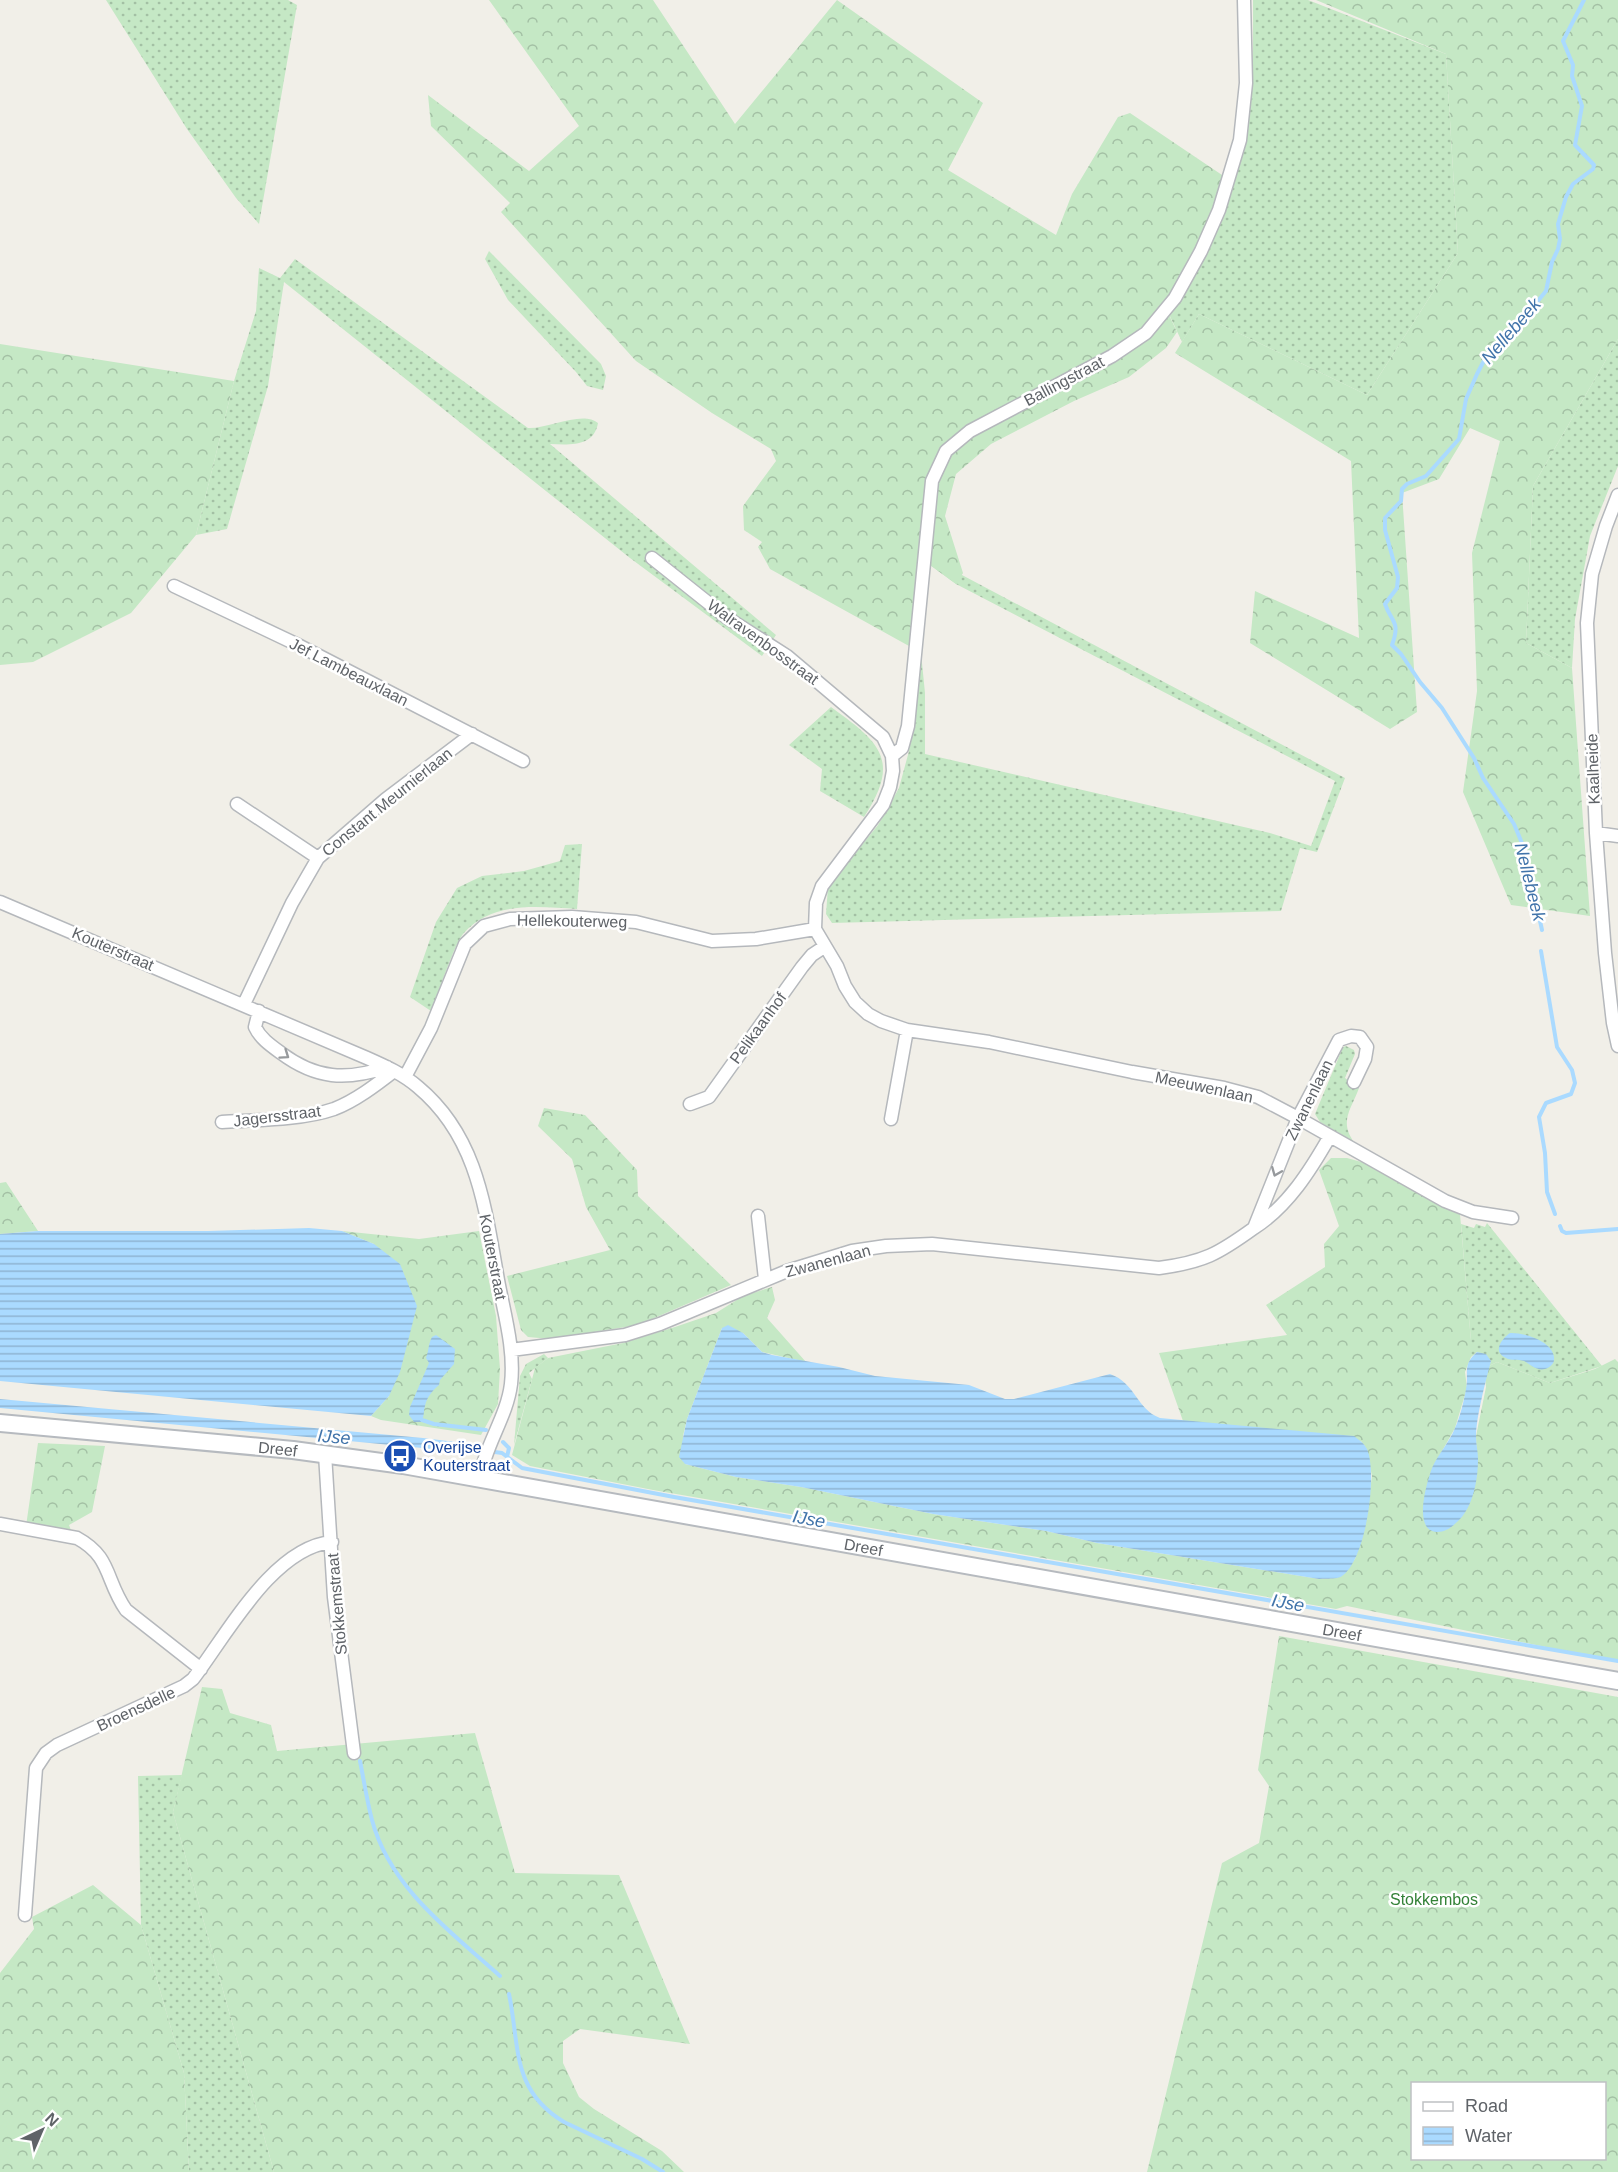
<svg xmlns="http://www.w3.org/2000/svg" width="1618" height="2172" font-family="Helvetica,sans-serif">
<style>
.grass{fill:url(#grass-dots)}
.forest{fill:url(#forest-crowns);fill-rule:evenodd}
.water{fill:url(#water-rules)}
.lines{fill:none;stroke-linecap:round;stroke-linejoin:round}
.stream{stroke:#aadaff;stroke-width:4}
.street-casing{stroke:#b5b8bc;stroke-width:15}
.secondary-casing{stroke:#b6babf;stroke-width:20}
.street{stroke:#fff;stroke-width:12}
.secondary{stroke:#fff;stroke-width:16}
.oneway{stroke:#979a9d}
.labels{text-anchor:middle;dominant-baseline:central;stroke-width:5;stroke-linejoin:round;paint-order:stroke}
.street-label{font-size:16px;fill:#5f6368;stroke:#fff}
.transit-label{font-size:16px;fill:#164399;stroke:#fff;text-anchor:start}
.park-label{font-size:16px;fill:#348238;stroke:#fff}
.water-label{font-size:18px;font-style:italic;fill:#4174aa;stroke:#fff}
</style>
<defs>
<pattern id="grass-dots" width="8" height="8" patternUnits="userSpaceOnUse" patternTransform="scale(1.5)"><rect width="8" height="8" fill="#c5e8c5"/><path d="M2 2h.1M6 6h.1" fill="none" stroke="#a3c0a4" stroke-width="1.8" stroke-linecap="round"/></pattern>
<pattern id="forest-crowns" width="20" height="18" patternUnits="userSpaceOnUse" patternTransform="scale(1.5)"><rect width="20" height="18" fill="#c5e8c5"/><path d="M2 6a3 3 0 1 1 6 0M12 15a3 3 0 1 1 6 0" fill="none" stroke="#a3c0a4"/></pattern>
<pattern id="water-rules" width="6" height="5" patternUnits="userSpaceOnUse" patternTransform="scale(1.5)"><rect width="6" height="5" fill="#aadaff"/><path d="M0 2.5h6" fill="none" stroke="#8eb4d2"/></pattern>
</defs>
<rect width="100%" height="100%" fill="#f1efe8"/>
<!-- grass -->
<path class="grass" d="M 106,0 L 288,0 L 297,5 L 259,224 L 236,198 L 187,129 Z
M 1253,0 L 1308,0 L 1446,54 L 1458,253 L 1367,395 L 1199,314 L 1182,342 L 1168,312 L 1231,187 L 1248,131 L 1253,47 Z
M 489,251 L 601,364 L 606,376 L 603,390 L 587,386 L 576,372 L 508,300 L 485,259 Z
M 295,259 L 528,428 C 548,429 583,410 598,423 C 594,447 569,445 550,444 L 776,635 L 762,656 L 630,558 L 284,282 L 268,386 L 227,529 L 196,535 L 234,381 L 256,311 L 259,268 L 280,278 Z
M 1618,339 L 1618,466 L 1590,536 L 1575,619 L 1572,668 L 1526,643 L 1533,486 Z
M 932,555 L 962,575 L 1345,778 L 1317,852 L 1300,848 L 1281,911 L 832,923 L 826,914 L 828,887 L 878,825 L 899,788 L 909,751 L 921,653 L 925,693 L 925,754 L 1270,833 L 1311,846 L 1335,781 L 956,584 L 930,565 Z
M 831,707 C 879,742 902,759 864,817 L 820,791 L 822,769 L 789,745 Z
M 582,844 L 577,909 C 539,907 492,900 463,934 C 454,945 438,994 431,1011 L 410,997 L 436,922 L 457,888 L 482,876 L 524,871 L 560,861 L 565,845 Z
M 1346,1046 L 1354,1050 L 1355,1054 L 1345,1078 L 1359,1088 C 1351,1110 1339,1121 1354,1142 L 1320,1122 L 1315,1114 L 1343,1047 Z
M 1487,1223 L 1602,1366 L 1550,1383 L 1497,1362 L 1489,1366 L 1491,1361 L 1477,1352 L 1471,1357 L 1471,1341 L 1461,1224 L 1474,1228 L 1476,1224 L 1485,1227 Z
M 544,1354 L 548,1358 L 529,1373 L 532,1379 L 514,1445 L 520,1376 L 526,1364 Z
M 182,1775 L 173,1812 L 274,2172 L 189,2172 L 184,2073 L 141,1925 L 138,1776 Z"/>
<!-- forest -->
<path class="forest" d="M 489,0 L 653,0 L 735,124 L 837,0 L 983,103 L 948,170 L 1056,235 L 1072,194 L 1118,117 L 1130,113 L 1225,177 L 1199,240 L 1164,304 L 1177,332 L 1166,348 L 1129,377 L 1074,401 L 991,444 L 956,474 L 945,516 L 963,573 L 956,584 L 930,565 L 918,651 L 770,569 L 758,547 L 762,542 L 744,530 L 743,506 L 776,461 L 771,449 L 712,413 L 636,361 L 501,212 L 510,203 L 431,126 L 428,95 L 529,171 L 579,126 ZM 999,420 C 975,435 950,449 938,476 C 932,488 930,533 928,550 L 920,539 L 942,452 Z
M 1316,0 L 1618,0 L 1618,339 L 1533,486 L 1526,643 L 1572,668 L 1590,916 L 1511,905 L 1463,792 L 1477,691 L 1472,553 L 1500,441 L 1470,428 L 1439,479 L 1402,493 L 1417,712 L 1390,729 L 1250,643 L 1255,591 L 1359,638 L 1351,461 L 1175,353 L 1199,314 L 1367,395 L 1458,253 L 1446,54 Z
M 0,344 L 234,381 L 196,535 L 131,613 L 33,662 L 0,665 Z
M 544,1108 L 585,1115 L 637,1170 L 638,1196 L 731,1285 L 638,1325 L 551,1339 L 528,1337 L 521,1330 L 507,1276 L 610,1250 L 586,1207 L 572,1159 L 538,1126 Z
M 1331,1158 L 1347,1158 L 1365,1163 L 1460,1214 L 1471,1341 L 1471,1357 L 1465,1372 L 1467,1388 L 1455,1428 L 1432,1469 L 1470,1500 L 1477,1474 L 1476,1436 L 1486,1387 L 1485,1377 L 1489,1366 L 1497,1362 L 1550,1383 L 1595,1369 L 1615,1359 L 1618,1362 L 1618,1662 L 1347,1606 L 1336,1609 L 653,1490 L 530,1466 L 512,1455 L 535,1368 L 548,1358 L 623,1343 L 675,1327 L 716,1313 L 743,1296 L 772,1287 L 775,1300 L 767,1318 L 806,1362 L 762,1352 L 743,1333 L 722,1328 L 687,1419 L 683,1436 L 685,1464 L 736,1477 L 801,1487 L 933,1514 L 1046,1531 L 1097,1543 L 1319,1579 L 1337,1578 L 1355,1559 L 1365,1526 L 1372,1476 L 1366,1448 L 1361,1441 L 1183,1421 L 1159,1353 L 1287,1335 L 1266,1305 L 1325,1267 L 1324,1244 L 1339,1226 L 1319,1170 Z
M 6,1182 L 38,1231 L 0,1234 L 0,1183 Z
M 342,1231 L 419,1239 L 479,1231 L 496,1316 L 500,1369 L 498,1404 L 481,1435 L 381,1420 L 371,1416 L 389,1396 L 374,1244 Z
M 38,1443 L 105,1446 L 92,1512 L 69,1525 L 72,1533 L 26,1526 Z
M 1279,1636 L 1618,1697 L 1618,2172 L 1147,2172 L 1222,1863 L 1259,1843 L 1269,1786 L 1258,1770 ZM 1412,2084 L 1604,2084 L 1604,2158 L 1412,2158 Z
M 202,1687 L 222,1689 L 230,1713 L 271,1725 L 277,1751 L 475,1733 L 515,1873 L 619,1875 L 690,2044 L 580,2029 L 563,2041 L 563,2063 L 579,2097 L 594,2109 L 662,2151 L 684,2172 L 274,2172 L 173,1812 Z
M 93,1885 L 141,1925 L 184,2073 L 189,2172 L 0,2172 L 0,1973 L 34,1929 L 32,1917 Z"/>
<!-- water -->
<path class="water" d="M 309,1228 L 342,1231 L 374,1244 L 400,1264 L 417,1306 L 400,1372 L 389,1396 L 371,1416 L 0,1381 L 0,1234 L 38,1231 L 208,1231 Z
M 728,1325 L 743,1333 L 762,1352 L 772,1355 L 839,1367 L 875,1376 L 969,1385 L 1005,1399 L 1014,1399 L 1110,1374 C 1136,1383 1136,1409 1160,1418 L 1354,1436 C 1359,1440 1364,1443 1367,1449 C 1378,1474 1366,1560 1342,1576 C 1336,1580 1326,1578 1319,1579 L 1097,1543 L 1046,1531 L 933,1514 L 801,1487 L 736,1477 L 685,1464 L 679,1457 L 687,1419 L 722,1328 Z
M 1510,1333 C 1523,1332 1556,1342 1554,1360 C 1554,1364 1549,1368 1545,1369 C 1537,1371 1531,1365 1524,1361 C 1518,1359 1511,1361 1506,1358 C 1491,1351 1503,1338 1510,1333 Z
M 436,1335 L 455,1349 L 454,1364 L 440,1380 L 439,1385 C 432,1391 427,1397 425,1406 C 423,1413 425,1415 421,1422 L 414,1422 L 409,1415 L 410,1407 L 429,1363 L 426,1358 C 429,1350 428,1345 432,1337 Z
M 1477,1352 L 1486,1354 L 1491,1361 C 1486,1380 1476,1417 1476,1437 C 1476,1444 1478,1452 1478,1459 C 1478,1480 1473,1508 1457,1522 C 1451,1528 1445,1532 1437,1532 C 1412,1531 1427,1482 1432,1468 C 1438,1454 1449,1443 1455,1428 C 1460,1417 1464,1401 1466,1389 C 1469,1373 1462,1365 1477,1352 Z
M 0,1399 L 423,1438 L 480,1445 L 475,1453 L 0,1408 Z"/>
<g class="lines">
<!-- stream -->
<path class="stream" d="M 1542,930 L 1524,848 L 1514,824 L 1483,778 L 1474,758 L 1442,708 L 1420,682 L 1401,654 L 1392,645 C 1401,621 1391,622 1385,604 L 1397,588 L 1398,577 L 1385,530 L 1385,518 L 1401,501 L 1402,489 L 1407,484 L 1426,476 L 1459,439 L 1466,399 L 1477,374 L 1488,353 L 1502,338 L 1515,329 L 1546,291 L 1552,262 L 1558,249 L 1560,239 L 1558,224 L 1566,197 L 1573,184 L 1593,169 L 1594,165 L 1575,145 L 1582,106 L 1572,76 L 1573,65 L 1563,41 L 1584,0
M 1541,951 L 1557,1047 L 1572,1070 L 1575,1083 L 1571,1094 L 1546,1103 L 1539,1117 L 1545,1153 L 1547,1192 L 1555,1214
M 1560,1226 L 1562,1231 L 1566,1233 L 1618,1229
M 422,1420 L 434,1424 L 486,1430
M 503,1442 L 509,1448 L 507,1457
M 473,1449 L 502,1453 L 522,1468 L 674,1497 L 1618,1661
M 360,1761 C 364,1781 367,1801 372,1820 C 390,1888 451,1932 500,1976
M 509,1994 C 520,2047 511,2090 564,2122 L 642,2159 L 663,2172"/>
<!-- street casing -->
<g class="street-casing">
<path id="street" d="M 1618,495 L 1606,526 L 1592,574 L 1587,623 L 1596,833 L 1605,953 L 1613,1023 L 1618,1046
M 652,558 L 726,617 L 787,656 L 883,737 L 892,756 L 893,771 L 890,787 L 883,805 L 822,886 L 816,903 L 815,929
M 174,586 L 296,644 L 523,761
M 892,756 L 902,748 L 908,726 L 932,481 L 946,451 L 970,431 L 1112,356 L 1146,333 L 1175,298 L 1201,251 L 1219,210 L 1240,140 L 1246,83 L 1244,0
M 237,804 L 318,858
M 1596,833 L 1618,836
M 0,902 L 367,1058 C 385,1066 403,1074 418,1087 C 478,1137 485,1208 498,1280 C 504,1313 515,1349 511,1384 C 507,1417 485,1445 480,1478
M 815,929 L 837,966 L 845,986 L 855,1002 L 868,1014 L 881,1021 L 907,1030 L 989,1042 L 1132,1072 L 1224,1088 L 1258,1097 L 1298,1118 L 1445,1201 L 1473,1212 L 1512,1218
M 244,1004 L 292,903 L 318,858 L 386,799 L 472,734
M 259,1011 L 255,1027 C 260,1038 270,1045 281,1053 C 316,1079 346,1081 387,1067
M 405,1077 L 431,1028 L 465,944 L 484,926 L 510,919 L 572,917 L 636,922 L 712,941 L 756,939 L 815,929
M 690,1104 L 709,1097 L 802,967 L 812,955 L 824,947
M 891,1119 L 907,1030
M 222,1122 C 256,1120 302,1120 334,1109 C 355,1101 376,1085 394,1071
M 1330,1136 C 1310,1171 1288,1206 1254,1228 L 1298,1118 L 1339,1040 L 1351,1036 L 1360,1037 L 1367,1047 L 1365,1059 L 1354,1082
M 758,1216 L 765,1279
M 511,1350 L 625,1335 L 660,1324 L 787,1271 L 852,1251 L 886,1246 L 932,1244 L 1159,1268 C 1204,1262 1218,1254 1254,1228
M 325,1454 L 334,1597 L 354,1753
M 0,1524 L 77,1538 C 112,1557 105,1580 126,1610 L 201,1669
M 25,1915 L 36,1768 L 46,1753 L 57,1745 L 184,1686 L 193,1679 C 226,1636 273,1547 332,1542"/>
</g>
<!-- secondary casing -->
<g class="secondary-casing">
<g id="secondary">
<path id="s1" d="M 0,1423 L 293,1450 L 403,1465 L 1618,1681"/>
</g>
</g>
<!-- street -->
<use href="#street" class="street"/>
<!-- secondary -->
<use href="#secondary" class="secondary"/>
</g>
<!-- one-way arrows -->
<defs><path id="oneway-chevron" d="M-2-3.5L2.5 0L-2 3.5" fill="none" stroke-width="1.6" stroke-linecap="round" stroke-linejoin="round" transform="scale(1.5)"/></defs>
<g class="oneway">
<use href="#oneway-chevron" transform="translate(285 1055) rotate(35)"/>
<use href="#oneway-chevron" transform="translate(1276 1172) rotate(112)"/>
</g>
<!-- icons -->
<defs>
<g id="bus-disc" transform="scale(1.725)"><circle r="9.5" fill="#1a4fb4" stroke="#fff"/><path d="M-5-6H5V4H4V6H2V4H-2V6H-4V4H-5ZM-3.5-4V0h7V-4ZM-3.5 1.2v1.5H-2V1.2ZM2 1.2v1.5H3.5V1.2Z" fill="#fff"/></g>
</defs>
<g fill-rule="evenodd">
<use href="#bus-disc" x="400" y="1456"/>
</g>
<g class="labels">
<!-- street labels -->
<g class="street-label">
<text transform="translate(1064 381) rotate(-28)">Ballingstraat</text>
<text transform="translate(763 642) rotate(36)">Walravenbosstraat</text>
<text transform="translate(349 672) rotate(27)">Jef Lambeauxlaan</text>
<text transform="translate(1593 769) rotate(-92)">Kaalheide</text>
<text transform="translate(387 802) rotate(-39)">Constant Meurnierlaan</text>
<text transform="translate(572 921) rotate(1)">Hellekouterweg</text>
<text transform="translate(113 949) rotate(23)">Kouterstraat</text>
<text transform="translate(758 1028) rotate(-54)">Pelikaanhof</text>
<text transform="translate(1204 1087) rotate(12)">Meeuwenlaan</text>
<text transform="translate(1309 1100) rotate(-64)">Zwanenlaan</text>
<text transform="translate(277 1116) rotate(-7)">Jagersstraat</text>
<text transform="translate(493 1257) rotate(79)">Kouterstraat</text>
<text transform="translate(828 1261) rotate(-15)">Zwanenlaan</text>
<text stroke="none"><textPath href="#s1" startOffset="279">Dreef</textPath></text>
<text stroke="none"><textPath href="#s1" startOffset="873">Dreef</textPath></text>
<text transform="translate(337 1604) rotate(-95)">Stokkemstraat</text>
<text stroke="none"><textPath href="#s1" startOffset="1359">Dreef</textPath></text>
<text transform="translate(136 1709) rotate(-25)">Broensdelle</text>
</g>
<!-- transit labels -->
<g class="transit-label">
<text x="423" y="1447">Overijse<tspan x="423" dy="18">Kouterstraat</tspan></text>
</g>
<!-- park labels -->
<g class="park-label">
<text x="1434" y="1899">Stokkembos</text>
</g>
<!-- water labels -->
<g class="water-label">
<text transform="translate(1511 331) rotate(-49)">Nellebeek</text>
<text transform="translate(1530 882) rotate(76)">Nellebeek</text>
<text transform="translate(334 1437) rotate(5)">IJse</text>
<text transform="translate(809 1519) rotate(10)">IJse</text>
<text transform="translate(1288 1603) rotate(10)">IJse</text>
</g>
</g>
<!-- legend -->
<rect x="1411" y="2082" width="195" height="78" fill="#ffffff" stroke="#bfc1c3" stroke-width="1.5"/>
<rect x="1423" y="2102" width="30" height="9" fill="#ffffff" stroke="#bfc1c3" stroke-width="1.5"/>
<text x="1465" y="2112" font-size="18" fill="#5f6368">Road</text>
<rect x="1423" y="2127" width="30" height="18" fill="url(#water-rules)" stroke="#bfc1c3" stroke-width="1.5"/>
<text x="1465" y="2142" font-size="18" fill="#5f6368">Water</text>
<!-- north arrow -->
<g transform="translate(42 2130) rotate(44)" stroke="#ffffff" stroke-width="4.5" paint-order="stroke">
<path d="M0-4.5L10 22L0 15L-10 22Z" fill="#5f6368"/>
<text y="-9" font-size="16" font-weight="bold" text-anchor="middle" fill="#5f6368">N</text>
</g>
</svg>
